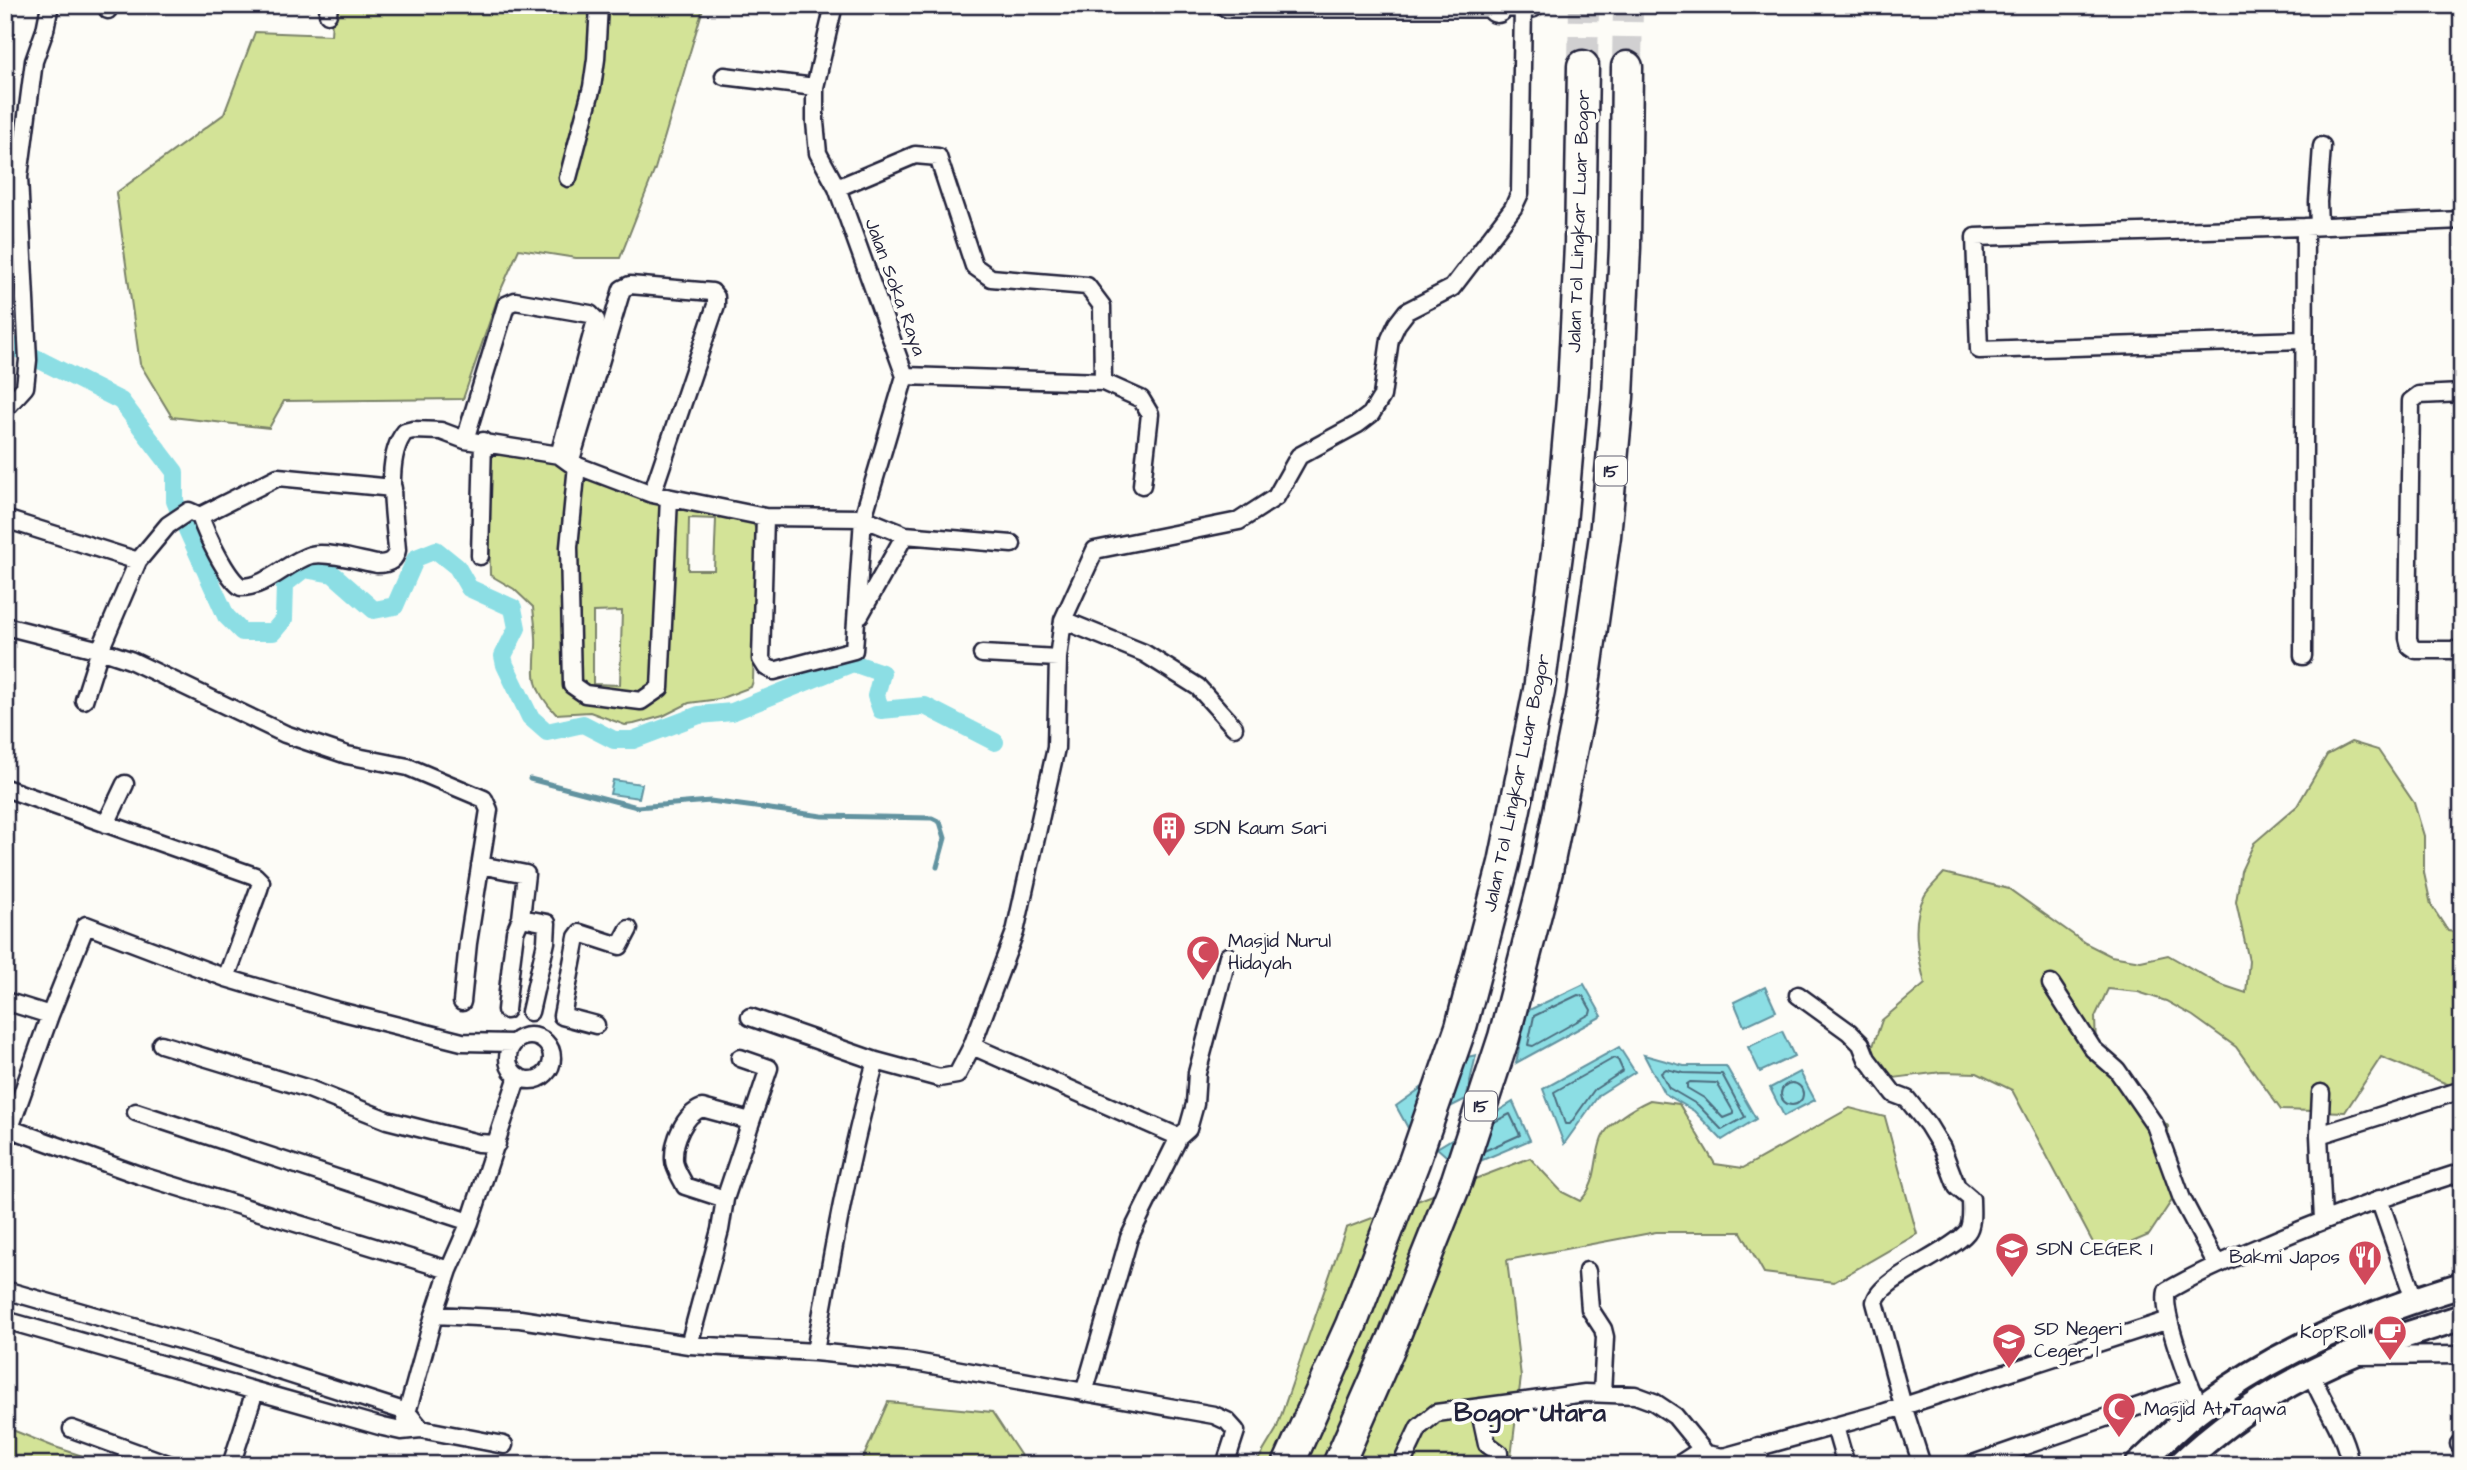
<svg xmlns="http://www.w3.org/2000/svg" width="2467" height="1470" font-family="'Architects Daughter',sans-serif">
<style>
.green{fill:#d3e397;stroke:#7a8269;stroke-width:2;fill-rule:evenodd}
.water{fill:#8cdee4;stroke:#6293a0;stroke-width:2}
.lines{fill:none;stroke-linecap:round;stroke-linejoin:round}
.shore{stroke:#4c6d7f;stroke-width:2}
.stream{stroke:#6293a0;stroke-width:5}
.canal{stroke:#8cdee4;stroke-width:18}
.highway-tunnel{stroke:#d1d0d1;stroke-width:30;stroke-dasharray:30 15;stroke-linecap:butt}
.street-casing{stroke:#22223b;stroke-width:21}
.secondary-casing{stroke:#22223b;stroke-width:28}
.primary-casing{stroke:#22223b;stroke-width:30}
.highway-casing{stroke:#22223b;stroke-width:35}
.street{stroke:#fdfcf7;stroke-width:16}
.secondary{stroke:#fdfcf7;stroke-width:23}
.primary{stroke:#fdfcf7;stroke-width:24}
.highway{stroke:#fdfcf7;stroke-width:30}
.labels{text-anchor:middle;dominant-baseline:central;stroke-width:7;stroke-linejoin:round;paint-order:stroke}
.shield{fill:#fdfcf7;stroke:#646373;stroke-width:2}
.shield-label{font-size:18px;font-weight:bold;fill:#22223b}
.street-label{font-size:19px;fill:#22223b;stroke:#fdfcf7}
.poi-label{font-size:19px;fill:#22223b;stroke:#fdfcf7;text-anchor:start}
.district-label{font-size:26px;font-weight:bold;fill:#22223b;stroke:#fdfcf7}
</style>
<rect width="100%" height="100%" fill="#fdfcf7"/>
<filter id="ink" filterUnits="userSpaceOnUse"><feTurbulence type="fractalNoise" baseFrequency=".0143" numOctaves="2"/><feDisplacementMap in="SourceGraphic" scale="14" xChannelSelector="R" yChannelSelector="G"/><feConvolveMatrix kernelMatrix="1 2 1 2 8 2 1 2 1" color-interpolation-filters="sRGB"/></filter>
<g filter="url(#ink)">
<!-- green -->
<path class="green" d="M 333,5 L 704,5 L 655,169 L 620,258 L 576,258 L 519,249 L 499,294 L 463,399 L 284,401 L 269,428 L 172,417 L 140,364 L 116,193 L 224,114 L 255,32 L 331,35 Z
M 503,446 L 741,517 L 753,523 L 757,531 L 753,681 L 751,687 L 719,699 L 689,703 L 663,716 L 634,724 L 625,725 L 590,712 L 556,714 C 533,690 533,678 536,647 C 537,634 534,620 533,607 L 514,589 L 490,575 L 488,457 L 491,450 ZM 689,518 L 716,519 L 714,570 L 688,570 ZM 622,611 L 620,685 L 593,684 L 593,612 Z
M 2351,742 L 2378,750 L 2414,803 L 2424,836 L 2424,873 L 2431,905 L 2448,931 L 2462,933 L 2462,1090 L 2381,1057 L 2345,1112 L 2281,1110 L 2236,1047 L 2193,1016 L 2166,1001 L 2138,992 L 2108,989 L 2095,1017 L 2096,1049 L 2124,1085 L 2168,1126 L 2169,1158 L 2184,1182 L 2149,1235 L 2100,1256 L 2012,1090 L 1977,1073 L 1942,1072 L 1877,1080 L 1872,1049 L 1882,1020 L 1925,984 C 1918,956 1910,921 1925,895 C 1930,887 1938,880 1944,873 L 2009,889 L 2085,943 L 2111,956 L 2141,961 L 2168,955 L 2219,984 L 2246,993 L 2249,961 L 2236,902 L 2241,871 L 2254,843 L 2297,806 L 2327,755 Z
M 1650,1100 L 1679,1104 L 1715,1164 L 1743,1168 L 1850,1108 L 1885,1117 L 1917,1234 L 1834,1282 L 1764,1273 L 1741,1232 L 1656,1232 L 1507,1260 L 1521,1377 L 1510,1465 L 1255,1465 L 1276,1430 L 1346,1228 L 1530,1158 L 1562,1192 L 1580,1201 C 1599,1182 1593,1161 1602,1138 C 1608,1122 1635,1107 1650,1100 Z
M 888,1402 L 992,1412 L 1027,1465 L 860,1465 Z
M 5,1427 L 52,1446 L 110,1465 L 5,1465 Z"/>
<!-- water -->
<path class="water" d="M 613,780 L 642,784 L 639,798 L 610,794 Z
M 1584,984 L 1602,1016 L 1516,1063 L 1527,1011 Z
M 1765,987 L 1776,1011 L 1744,1026 L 1734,1002 Z
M 1782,1031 L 1794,1056 L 1760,1072 L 1748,1047 Z
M 1619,1047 L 1635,1072 L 1599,1095 L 1564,1144 L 1543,1089 Z
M 1476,1055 L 1466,1099 L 1408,1128 L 1396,1106 L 1463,1058 Z
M 1644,1055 L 1684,1066 L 1726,1066 L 1756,1119 L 1722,1140 L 1694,1111 L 1664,1093 Z
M 1800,1072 L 1815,1100 L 1784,1116 L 1770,1088 Z
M 1513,1102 L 1530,1140 L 1461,1169 L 1437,1148 Z"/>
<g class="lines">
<!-- shore -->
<path class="shore" d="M 1578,995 L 1583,996 L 1591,1010 L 1590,1014 L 1533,1046 L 1528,1045 L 1534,1016 Z
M 1614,1058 L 1618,1060 L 1623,1071 L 1594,1090 L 1570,1124 L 1565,1124 L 1554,1092 Z
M 1666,1069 L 1683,1073 L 1722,1074 L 1745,1117 L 1722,1130 L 1698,1105 L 1669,1088 L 1661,1073 Z
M 1690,1082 L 1717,1083 L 1733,1111 L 1733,1114 L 1723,1118 L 1704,1098 L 1687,1088 L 1687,1084 Z
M1781 1094a11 11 0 1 1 22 0a11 11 0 1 1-22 0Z
M 1484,1151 L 1520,1135 L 1510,1114 L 1494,1122"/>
<!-- stream -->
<path class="stream" d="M 530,779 L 637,807 L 710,801 L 822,816 L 932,818 L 940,822 L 945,838 L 937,867"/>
<!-- canal -->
<path class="canal" d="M 5,340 L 14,347 L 121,401 L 175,472 L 175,501 L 184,523 L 226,616 L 242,632 L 273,632 L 284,619 L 285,584 L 304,569 L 333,574 L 374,610 L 395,606 L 416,558 L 436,550 L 457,567 L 469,588 L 513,608 L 517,628 L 503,656 L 505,665 L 530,717 L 547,732 L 583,724 L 614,740 L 633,740 L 699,715 L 732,712 L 853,663 L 882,673 L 876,696 L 881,710 L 925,706 L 995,742"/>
<!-- highway-tunnel -->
<path class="highway-tunnel" d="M 1583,66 L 1584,5
M 1627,67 L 1628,5"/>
<!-- street casing -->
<g class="street-casing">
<path id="street" d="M 108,10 L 109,5
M 328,14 L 329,5
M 724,76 L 815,87
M 568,178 L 592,87 L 596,59 L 599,5
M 837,188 L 915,155 L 938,157 L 974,266 L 991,278 L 1087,286 L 1102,306 L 1103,382
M 2319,225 L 2318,202 L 2322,146
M 2303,340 L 1979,350 L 1975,237 L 2305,227
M 905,376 L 1103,382 L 1141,399 L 1150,414 L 1142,485
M 2462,393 L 2419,395 L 2411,401 L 2408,638 L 2410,646 L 2416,650 L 2462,650
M 5,409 L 25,387 L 28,360 L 19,177 L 34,61 L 45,30 L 50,5
M 465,440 L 506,305 L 515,301 L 590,314 L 596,320 L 559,455
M 570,463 L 622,289 L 630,285 L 712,292 L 716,297 L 716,305 L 652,494
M 577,465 L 569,547 L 572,685 L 585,694 L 641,701 L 660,688 L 669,498
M 200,516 L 278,477 L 393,488
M 765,517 L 761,659 L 766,667 L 774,671 L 854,650 L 863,518 L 905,376 L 837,188 L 818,153 L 815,122 L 815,87 L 834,5
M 5,519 L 138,561
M 480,556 L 483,441
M 860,615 L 905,535
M 1063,620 L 1144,653 L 1198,687 L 1234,727
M 5,626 L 100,650 L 130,660 L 285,734 L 347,755 L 408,767 L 484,799 L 489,810 L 468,943 L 462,1002
M 982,654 L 1058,658
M 2303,656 L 2305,227 L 2462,220
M 84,700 L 100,650 L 138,561 L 168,525 L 189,511 L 200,516 C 206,534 226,577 241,587 C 267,587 287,562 311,555 C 328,551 360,561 377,564 C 388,564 395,561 397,550 C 395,518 383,458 405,432 L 413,430 L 441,431 L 465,440 L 559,455 L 570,463 L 652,494 L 765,517 L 863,518 L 905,535 L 1012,544
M 5,788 L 255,876 L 261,882 L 259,889 L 226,978
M 106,824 L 125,784
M 480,865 L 526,874 L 521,918 L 515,932 L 511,964 L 506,1010
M 521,918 L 547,923 L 546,942 L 530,1012
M 2051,984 L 2093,1049 L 2117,1070 L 2155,1125 L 2182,1199 L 2217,1265
M 1798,995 L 1849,1032 L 1861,1044 L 1867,1059 L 1894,1094 L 1907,1099 L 1928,1125 L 1942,1148 L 1957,1187 L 1971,1199 C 1971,1209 1973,1224 1967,1232 C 1949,1254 1880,1278 1875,1302 L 1903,1406 L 1922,1465
M 5,1001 L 50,1015
M 750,1017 L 876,1061 L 939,1078 L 957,1075 L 972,1046 L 1015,932 L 1056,748 L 1058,658 L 1063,620 L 1095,550 L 1239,521 L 1276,497 L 1299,456 L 1358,424 L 1371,414 L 1382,396 L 1390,339 L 1397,324 L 1407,311 L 1452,288 L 1513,208 L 1520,193 L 1523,5
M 596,1025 L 562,1016 L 577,937 L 580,933 L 620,946 L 629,929
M508 1058a22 22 0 1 1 44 0a22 22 0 1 1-44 0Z
M 161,1044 L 309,1089 L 387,1120 L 478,1143 L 497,1144
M 972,1046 L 1179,1137
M 136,1112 L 470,1222
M 11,1129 L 139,1175 L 449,1270
M 2319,1135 L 2321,1093
M 5,1142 L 50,1015 L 86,925 L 226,978 L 331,1009 L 462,1042 L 514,1043
M 725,1199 L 685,1186 C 682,1179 674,1168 674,1160 C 673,1141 684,1115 702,1108 L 750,1121
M 2379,1199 L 2414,1299
M 2323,1220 L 2319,1135 L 2462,1090
M 1587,1271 L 1590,1309 L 1603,1329 L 1605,1337 L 1602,1394
M 5,1290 L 214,1350 L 407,1412 L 421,1429
M 434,1315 L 520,1319 L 689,1345 L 815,1352 L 915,1362 L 1214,1415 L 1227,1421 L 1236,1431 L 1225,1465
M 5,1320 L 383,1427 L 401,1431 L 421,1429 L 504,1445
M 689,1345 L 720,1230 L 725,1199 L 769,1068 L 740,1058
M 815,1352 C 832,1254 849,1156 876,1061
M 2360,1356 L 2462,1355
M 2311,1373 C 2322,1404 2346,1432 2350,1465
M 1084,1393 L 1129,1238 L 1179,1137 L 1188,1129 L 1195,1104 L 1197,1073 L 1228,956
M 1479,1407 L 1487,1444 L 1499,1453 L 1499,1465
M 2200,1408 C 2190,1386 2161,1313 2167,1291 C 2199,1272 2234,1257 2269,1243 C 2332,1216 2396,1193 2462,1172
M 405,1420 L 434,1315 L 449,1270 L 470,1222 L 518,1076
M 1835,1427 L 1846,1465
M 72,1429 L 171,1465
M 2459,1444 L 2462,1444
M 1758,1446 L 1761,1465
M 231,1465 L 255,1391
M 1401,1465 L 1419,1427 L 1436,1413 L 1585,1393 L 1635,1395 L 1654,1402 L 1675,1416 L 1706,1454 L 1723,1457 L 1882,1413 L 2169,1320
M 1678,1465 L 1701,1450
M 1970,1465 L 2191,1388"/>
</g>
<!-- secondary casing -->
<g class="secondary-casing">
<path id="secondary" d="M 1228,5 L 1532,5"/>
</g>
<!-- primary casing -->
<g class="primary-casing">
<path id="primary" d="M 2138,1465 C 2159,1446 2179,1424 2202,1407 C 2279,1349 2369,1313 2462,1285
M 2180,1465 C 2230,1417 2290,1379 2355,1353 C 2390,1339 2426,1329 2462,1317"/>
</g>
<!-- highway casing -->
<g class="highway-casing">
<path id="highway" d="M 1497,7 L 1497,5
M 1288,1465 L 1351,1325 L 1414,1162 L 1461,1027 L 1504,863 L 1539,690 L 1561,524 L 1573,388 L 1580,245 L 1583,66
M 1338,1465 L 1395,1335 L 1457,1180 L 1504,1037 L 1547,871 L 1582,698 L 1605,536 L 1618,397 L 1625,247 L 1627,67"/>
</g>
<!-- street -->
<use href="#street" class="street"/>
<!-- secondary -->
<use href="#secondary" class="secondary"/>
<!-- primary -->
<use href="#primary" class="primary"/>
<!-- highway -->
<use href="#highway" class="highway"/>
</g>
</g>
<!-- icons -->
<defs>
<g id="building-pin" transform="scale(1.75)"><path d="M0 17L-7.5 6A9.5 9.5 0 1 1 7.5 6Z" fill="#d1495b" stroke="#fdfcf7"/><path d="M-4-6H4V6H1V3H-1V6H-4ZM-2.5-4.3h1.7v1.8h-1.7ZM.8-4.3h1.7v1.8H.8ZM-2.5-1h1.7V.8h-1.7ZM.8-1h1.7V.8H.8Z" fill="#fff"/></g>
<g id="mosque-pin" transform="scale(1.75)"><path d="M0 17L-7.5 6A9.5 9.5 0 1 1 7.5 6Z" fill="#d1495b" stroke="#fdfcf7"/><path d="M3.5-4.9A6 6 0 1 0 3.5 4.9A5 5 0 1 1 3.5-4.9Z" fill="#fff"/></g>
<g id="school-pin" transform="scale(1.75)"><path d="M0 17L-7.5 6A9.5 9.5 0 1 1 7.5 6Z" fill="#d1495b" stroke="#fdfcf7"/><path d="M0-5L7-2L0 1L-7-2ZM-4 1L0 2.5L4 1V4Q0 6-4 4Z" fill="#fff"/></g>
<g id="restaurant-pin" transform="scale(1.75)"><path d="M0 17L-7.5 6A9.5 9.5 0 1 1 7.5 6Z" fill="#d1495b" stroke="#fdfcf7"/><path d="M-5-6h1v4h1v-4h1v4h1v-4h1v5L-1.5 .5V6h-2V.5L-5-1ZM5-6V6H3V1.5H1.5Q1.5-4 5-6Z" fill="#fff"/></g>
<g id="cafe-pin" transform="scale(1.75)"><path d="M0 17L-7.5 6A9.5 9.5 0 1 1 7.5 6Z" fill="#d1495b" stroke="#fdfcf7"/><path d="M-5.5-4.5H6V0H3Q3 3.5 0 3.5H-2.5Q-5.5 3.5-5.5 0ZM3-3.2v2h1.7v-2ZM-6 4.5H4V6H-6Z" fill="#fff"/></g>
</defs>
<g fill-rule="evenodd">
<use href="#building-pin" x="1169" y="828"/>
<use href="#mosque-pin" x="1203" y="952"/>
<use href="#school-pin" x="2012" y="1249"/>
<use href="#restaurant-pin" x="2365" y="1257"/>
<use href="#cafe-pin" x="2390" y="1332"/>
<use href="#school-pin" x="2009" y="1340"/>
<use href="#mosque-pin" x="2119" y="1409"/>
</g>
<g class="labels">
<!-- shield labels -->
<g class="shield">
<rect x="1595" y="456.5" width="32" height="29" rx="5"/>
<rect x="1465" y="1091.5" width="32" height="29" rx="5"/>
</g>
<g class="shield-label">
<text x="1611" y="471">15</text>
<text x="1481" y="1106">15</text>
</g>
<!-- street labels -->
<g class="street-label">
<text transform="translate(1579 221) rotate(-88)">Jalan Tol Lingkar Luar Bogor</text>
<text transform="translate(895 287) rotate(70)">Jalan Soka Raya</text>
<text transform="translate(1517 783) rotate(-78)">Jalan Tol Lingkar Luar Bogor</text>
</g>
<!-- poi labels -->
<g class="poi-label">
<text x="1194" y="828">SDN Kaum Sari</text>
<text x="1228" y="941">Masjid Nurul<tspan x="1228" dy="22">Hidayah</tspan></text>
<text x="2036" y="1249">SDN CEGER 1</text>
<text x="2340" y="1257" text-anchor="end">Bakmi Japos</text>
<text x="2034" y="1329">SD Negeri<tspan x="2034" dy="22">Ceger 1</tspan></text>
<text x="2366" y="1332" text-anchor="end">Kop'Roll</text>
<text x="2144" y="1409">Masjid At Taqwa</text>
</g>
<!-- district labels -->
<g class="district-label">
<text x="1530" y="1413">Bogor Utara</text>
</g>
</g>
<!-- margin -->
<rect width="2467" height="1470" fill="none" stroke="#fdfcf7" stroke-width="28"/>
<rect x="14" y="14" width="2439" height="1442" fill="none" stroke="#22223b" stroke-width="2.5" filter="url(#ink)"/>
</svg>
